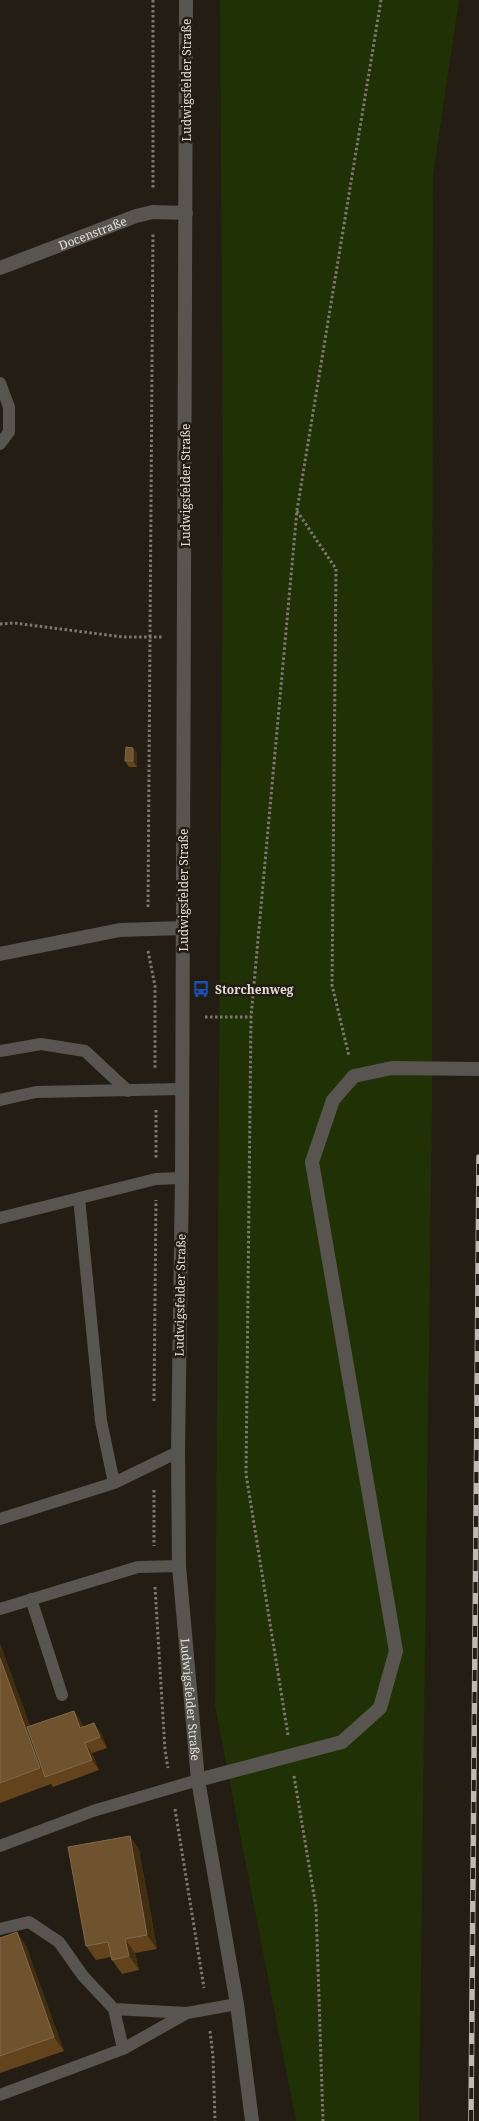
<svg xmlns="http://www.w3.org/2000/svg" width="479" height="2121" font-family="'Noto Serif',serif">
<style>
.green{fill:#203106}
.lines{fill:none;stroke-linecap:round;stroke-linejoin:round}
.path{stroke:#7e7871;stroke-width:3;stroke-dasharray:2.5 2.5;stroke-linecap:butt}
.service{stroke:#585450;stroke-width:12}
.minor{stroke:#585450;stroke-width:14}
.tertiary{stroke:#585450;stroke-width:14}
.rail-casing{stroke:#bfbab3;stroke-width:5.5}
.rail{stroke:#241d14;stroke-width:4;stroke-dasharray:11;stroke-linecap:butt}
.wall{fill:#62431b}
.shaded-wall{fill:#432d10}
.building{fill:#6f532f;stroke:#81694a}
.labels{text-anchor:middle;dominant-baseline:central;stroke-width:5;stroke-linejoin:round;paint-order:stroke}
.street-label{font-size:12px;fill:#e2ddd7;stroke:#241d14}
.poi-label{font-size:12px;font-weight:bold;fill:#e2ddd7;stroke:#241d14;text-anchor:start}
</style>
<rect width="100%" height="100%" fill="#241d14"/>
<!-- green -->
<path class="green" d="M 220,0 L 459,0 L 433,175 L 432,1109 L 419,2121 L 296,2121 L 215,1706 L 223,496 Z"/>
<g class="lines">
<!-- path -->
<path class="path" d="M 153,0 L 153,189
M 297,511 L 336,569 L 332,985 L 349,1056
M 0,624 L 14,623 L 123,637 L 163,637
M 148,907 L 153,233
M 148,951 L 155,986 L 155,1069
M 205,1017 L 251,1017
M 156,1110 L 156,1159
M 154,1401 L 156,1200
M 154,1490 L 154,1546
M 155,1587 L 165,1750 L 168,1768
M 288,1735 L 246,1474 L 251,1017 L 297,510 L 381,0
M 294,1776 L 316,1907 L 323,2121
M 175,1809 L 204,1988
M 210,2031 L 213,2056 L 215,2121"/>
<!-- service -->
<path class="service" d="M 0,383 L 9,407 L 9,432 L 0,444
M 0,1051 L 41,1044 L 85,1051 L 128,1091
M 0,1100 L 36,1092 L 182,1089
M 79,1198 L 101,1421 L 114,1483
M 0,1218 L 156,1179 L 182,1178
M 0,1519 L 114,1483 L 178,1452
M 31,1599 L 62,1695
M 0,1609 L 138,1567 L 179,1566
M 0,1846 L 93,1811 L 198,1780
M 0,1929 L 29,1922 L 59,1942 L 83,1976 L 114,2009 L 123,2049
M 114,2009 L 187,2013
M 0,2095 L 123,2049 L 187,2013 L 237,2004"/>
<!-- minor -->
<g class="minor">
<path id="s1" d="M 0,268 L 136,216 L 153,212 L 186,213"/>
<path d="M 0,954 L 120,930 L 183,928"/>
<path d="M 198,1780 L 342,1742 L 380,1708 L 396,1651 L 312,1162 L 333,1100 L 354,1076 L 392,1068 L 479,1069"/>
</g>
<!-- tertiary -->
<path class="tertiary" id="s2" d="M 186,0 L 182,1178 L 178,1452 L 179,1566 L 198,1780 L 237,2004 L 252,2121"/>
<!-- rail casing -->
<g class="rail-casing">
<path id="rail" d="M 471,2121 L 479,1157"/>
</g>
<!-- rail -->
<use href="#rail" class="rail"/>
</g>
<!-- wall -->
<path class="wall" d="M 137,753 L 137,767 L 129,767 L 125,761 Z
M 0,1644 L 30,1726 L 81,1721 L 83,1726 L 101,1733 L 107,1748 L 92,1753 L 99,1770 L 53,1787 L 51,1784 L 0,1803 Z
M 130,1836 L 139,1850 L 157,1949 L 135,1953 L 139,1970 L 122,1974 L 112,1960 L 111,1957 L 96,1960 L 86,1946 Z
M 17,1932 L 26,1946 L 64,2051 L 0,2073 L 0,1938 Z"/>
<!-- shaded-wall -->
<path class="shaded-wall" d="M 133,748 L 137,753 L 137,767 L 133,761 Z
M 0,1644 L 48,1775 L 46,1776 L 40,1768 L 0,1658 Z
M 74,1711 L 81,1721 L 87,1738 L 80,1728 Z
M 94,1723 L 101,1733 L 107,1748 L 100,1737 Z
M 85,1743 L 92,1753 L 99,1770 L 92,1760 Z
M 130,1836 L 139,1850 L 157,1949 L 147,1935 Z
M 17,1932 L 26,1946 L 64,2051 L 54,2037 Z
M 125,1939 L 135,1953 L 139,1970 L 129,1956 Z"/>
<!-- building -->
<path class="building" d="M 126,747 L 133,748 L 133,761 L 125,761 Z
M 0,1658 L 40,1768 L 0,1783 Z
M 74,1711 L 80,1728 L 94,1723 L 100,1737 L 85,1743 L 92,1760 L 45,1777 L 27,1727 Z
M 130,1836 L 147,1935 L 125,1939 L 129,1956 L 112,1960 L 108,1942 L 86,1946 L 68,1847 Z
M 17,1932 L 54,2037 L 0,2056 L 0,1938 Z"/>
<!-- icons -->
<defs>
<g id="bus-bare" transform="scale(1.35)"><path d="M-5-6H5V4H4V6H2V4H-2V6H-4V4H-5ZM-3.5-4V0h7V-4ZM-3.5 1.2v1.5H-2V1.2ZM2 1.2v1.5H3.5V1.2Z" fill="#1a4fb4" stroke="#241d14" stroke-width="2.5" paint-order="stroke"/></g>
</defs>
<g fill-rule="evenodd">
<use href="#bus-bare" x="201" y="989"/>
</g>
<g class="labels">
<!-- street labels -->
<g class="street-label">
<text transform="translate(186 80) rotate(-90)">Ludwigsfelder Straße</text>
<text stroke="none"><textPath href="#s1" startOffset="99">Docenstraße</textPath></text>
<text transform="translate(185 485) rotate(-90)">Ludwigsfelder Straße</text>
<text transform="translate(183 890) rotate(-90)">Ludwigsfelder Straße</text>
<text transform="translate(180 1295) rotate(-89)">Ludwigsfelder Straße</text>
<text stroke="none"><textPath href="#s2" startOffset="1700">Ludwigsfelder Straße</textPath></text>
</g>
<!-- poi labels -->
<g class="poi-label">
<text x="215" y="989">Storchenweg</text>
</g>
</g>
</svg>
